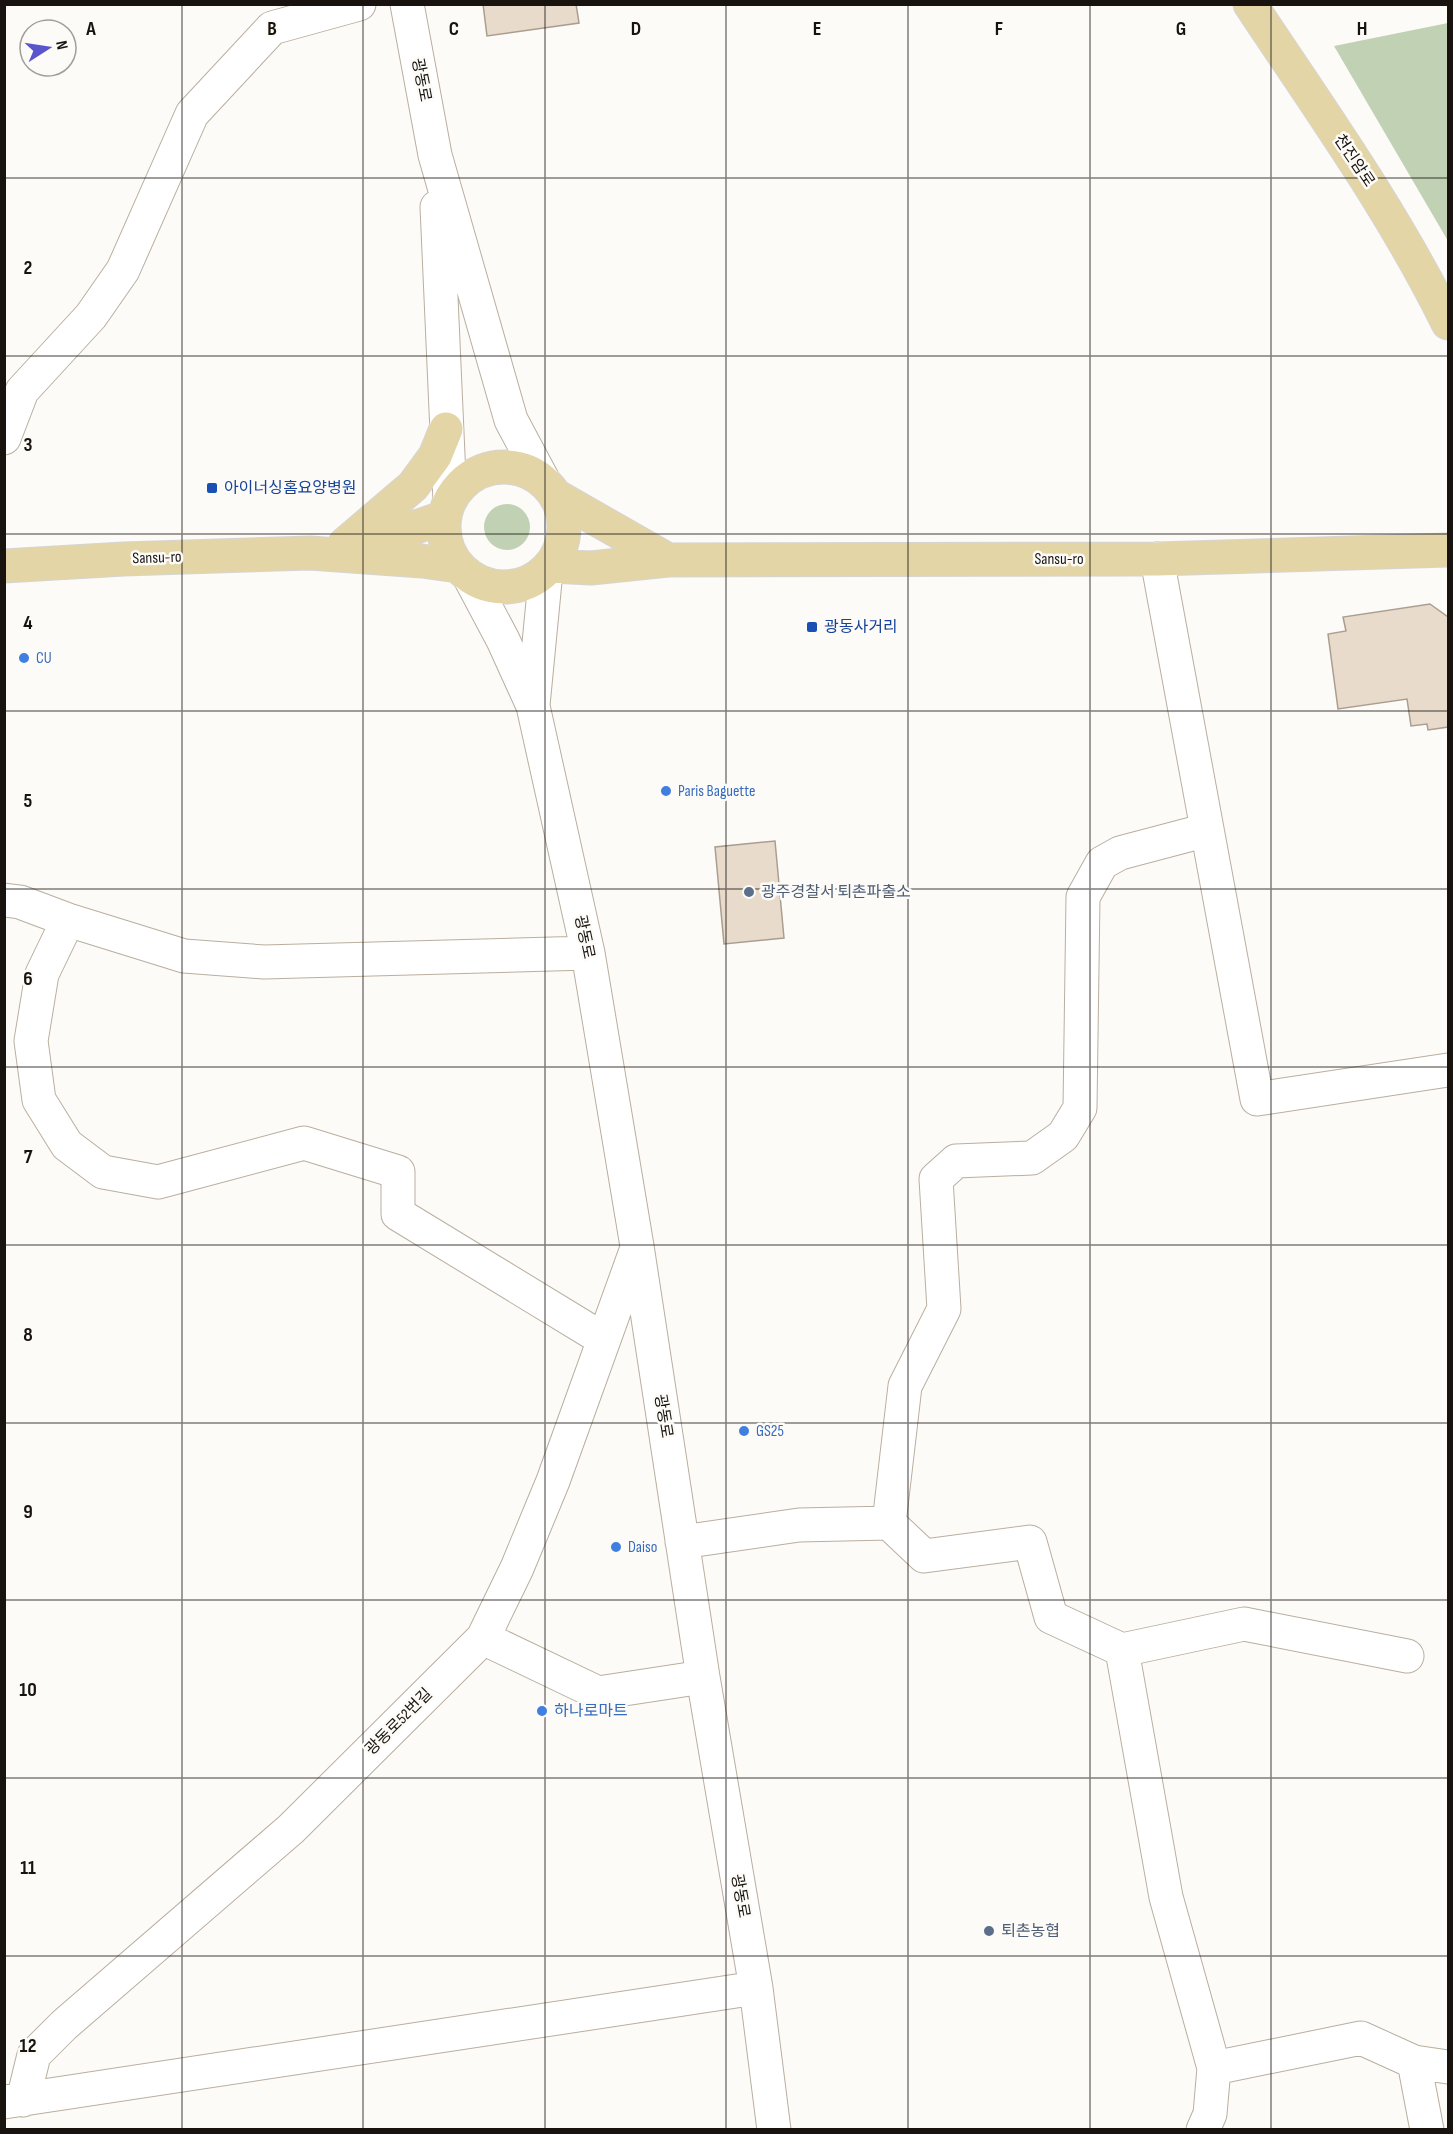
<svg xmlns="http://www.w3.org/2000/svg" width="1453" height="2134" font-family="'Sofia Sans Condensed','Noto Sans KR',sans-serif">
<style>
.green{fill:#c0d1b4}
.building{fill:#e8dbcc;stroke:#aa9e90;stroke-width:1.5}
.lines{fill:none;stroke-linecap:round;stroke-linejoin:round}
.minor-casing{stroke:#baae9f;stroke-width:35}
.major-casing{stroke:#d5d5d4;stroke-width:35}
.minor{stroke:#fff;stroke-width:33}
.major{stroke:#e3d5a5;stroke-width:33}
.grid{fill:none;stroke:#18130e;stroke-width:1.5;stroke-opacity:0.55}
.transit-dot{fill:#1a4fb4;stroke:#fdfbf8;stroke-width:2}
.shop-dot{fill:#3f7fe0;stroke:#fdfbf8;stroke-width:2}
.service-dot{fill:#5c6f8a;stroke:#fdfbf8;stroke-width:2}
.labels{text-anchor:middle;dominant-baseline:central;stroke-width:5;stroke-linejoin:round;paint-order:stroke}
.street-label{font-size:16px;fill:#18130e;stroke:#fdfbf8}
.transit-label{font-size:16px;fill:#164399;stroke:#fdfbf8;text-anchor:start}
.shop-label{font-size:16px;fill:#366cbe;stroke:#fdfbf8;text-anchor:start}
.service-label{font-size:16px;fill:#4e5e75;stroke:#fdfbf8;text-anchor:start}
.grid-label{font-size:20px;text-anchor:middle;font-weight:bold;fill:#18130e;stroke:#fdfbf8;stroke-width:5;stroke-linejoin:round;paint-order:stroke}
</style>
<rect width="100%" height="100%" fill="#fdfbf8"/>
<!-- green -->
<path class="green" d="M 1448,23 L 1448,241 L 1334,46 Z
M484 527a23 23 0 1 1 46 0a23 23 0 1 1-46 0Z"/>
<!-- building -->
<path class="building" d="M 483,4 L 576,4 L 579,23 L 487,36 Z
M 1430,604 L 1448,617 L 1448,727 L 1428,730 L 1427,724 L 1411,726 L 1407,699 L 1338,709 L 1328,634 L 1346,631 L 1343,617 Z
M 775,841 L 784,938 L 724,944 L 715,847 Z"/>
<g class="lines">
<!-- minor casing -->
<g class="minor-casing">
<path id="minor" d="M 407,4 L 435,155 L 511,420 L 544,482
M 437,207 L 450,500
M 4,438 L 22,391 L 91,316 L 123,270 L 192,114 L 272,28 L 359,4
M 1157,559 L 1257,1099 L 1448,1070
M 469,576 L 503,640 L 533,706 L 588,953 L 637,1246 L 703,1677 L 756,1988 L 774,2130
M 533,705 L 546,571
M 4,900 L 20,902 L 68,920 L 184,956 L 264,962 L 588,953
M 68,920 L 42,974 L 31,1041 L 39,1100 L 67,1145 L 103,1172 L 158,1182 L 304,1143 L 398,1172 L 398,1214 L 603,1339
M 889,1523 L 905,1386 L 944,1309 L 936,1179 L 956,1161 L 1032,1158 L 1063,1136 L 1080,1108 L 1083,897 L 1102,863 L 1120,853 L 1207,830
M 682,1542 L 799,1525 L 889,1523 L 924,1556 L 1030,1542 L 1051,1617 L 1122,1650 L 1244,1624 L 1407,1656
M 483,1638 L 598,1693 L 703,1677
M 1122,1650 L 1166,1897 L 1214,2068 L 1210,2114 L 1203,2130
M 1414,2062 L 1427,2130
M 1214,2068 L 1361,2038 L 1414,2062 L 1448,2067
M 23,2100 L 34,2055 L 64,2025 L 291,1829 L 483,1638 L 517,1568 L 553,1481 L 637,1248
M 4,2102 L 756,1988"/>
</g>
<!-- major casing -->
<g class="major-casing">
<path id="major" d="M 1250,4 C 1319,108 1393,211 1448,323
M444 527a60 60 0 1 1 120 0a60 60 0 1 1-120 0Z
M 556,496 L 668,560
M 352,543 L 419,526 L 445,517
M 345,544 L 413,486 L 435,456 L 446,429
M 4,566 L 124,559 L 310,553 L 422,561 L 458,566
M 551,566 L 591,568 L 668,560 L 1157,559 L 1448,550"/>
</g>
<!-- minor -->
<use href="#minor" class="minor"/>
<!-- major -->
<use href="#major" class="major"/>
</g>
<!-- grid -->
<path class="grid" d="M 182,4 L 182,2130M 363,4 L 363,2130M 545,4 L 545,2130M 726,4 L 726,2130M 908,4 L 908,2130M 1090,4 L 1090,2130M 1271,4 L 1271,2130M 4,178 L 1448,178M 4,356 L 1448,356M 4,534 L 1448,534M 4,711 L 1448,711M 4,889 L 1448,889M 4,1067 L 1448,1067M 4,1245 L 1448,1245M 4,1423 L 1448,1423M 4,1600 L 1448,1600M 4,1778 L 1448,1778M 4,1956 L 1448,1956"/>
<!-- markers -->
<g class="transit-dot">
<rect x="206" y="482" width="12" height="12" rx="3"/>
<rect x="806" y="621" width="12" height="12" rx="3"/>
</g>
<g class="shop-dot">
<circle cx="24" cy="658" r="6"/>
<circle cx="666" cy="791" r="6"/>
<circle cx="744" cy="1431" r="6"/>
<circle cx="616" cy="1547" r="6"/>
<circle cx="542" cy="1711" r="6"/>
</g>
<g class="service-dot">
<circle cx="749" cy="892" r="6"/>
<circle cx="989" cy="1931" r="6"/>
</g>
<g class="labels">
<!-- street labels -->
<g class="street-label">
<text transform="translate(421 80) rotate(79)">광동로</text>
<text transform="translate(1354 161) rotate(56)">천진암로</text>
<text transform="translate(157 558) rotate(-2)">Sansu-ro</text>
<text x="1059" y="559">Sansu-ro</text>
<text transform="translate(584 937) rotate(78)">광동로</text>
<text transform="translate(663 1416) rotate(81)">광동로</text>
<text transform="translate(399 1722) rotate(-45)">광동로52번길</text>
<text transform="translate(740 1896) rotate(80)">광동로</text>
</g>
<!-- transit labels -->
<g class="transit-label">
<text x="224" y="488">아이너싱홈요양병원</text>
<text x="824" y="627">광동사거리</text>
</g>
<!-- shop labels -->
<g class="shop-label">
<text x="36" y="658">CU</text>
<text x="678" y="791">Paris Baguette</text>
<text x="756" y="1431">GS25</text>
<text x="628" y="1547">Daiso</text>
<text x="554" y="1711">하나로마트</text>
</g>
<!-- service labels -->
<g class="service-label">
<text x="761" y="892">광주경찰서 퇴촌파출소</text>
<text x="1001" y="1931">퇴촌농협</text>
</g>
</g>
<g class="grid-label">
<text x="91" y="35">A</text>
<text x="272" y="35">B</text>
<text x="454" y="35">C</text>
<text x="636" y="35">D</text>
<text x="817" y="35">E</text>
<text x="999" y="35">F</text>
<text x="1181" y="35">G</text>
<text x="1362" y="35">H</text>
<text x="28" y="274">2</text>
<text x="28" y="451">3</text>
<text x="28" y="629">4</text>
<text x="28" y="807">5</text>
<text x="28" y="985">6</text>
<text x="28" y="1163">7</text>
<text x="28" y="1341">8</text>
<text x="28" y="1518">9</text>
<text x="28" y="1696">10</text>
<text x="28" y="1874">11</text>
<text x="28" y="2052">12</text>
</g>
<!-- border -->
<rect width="1453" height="2134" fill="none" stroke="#18130e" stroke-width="12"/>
<!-- north arrow -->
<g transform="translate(48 48) rotate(78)"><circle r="28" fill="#fdfbf8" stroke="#a19e9a" stroke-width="1.5"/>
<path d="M0-4.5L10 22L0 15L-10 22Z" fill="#5b55cd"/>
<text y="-9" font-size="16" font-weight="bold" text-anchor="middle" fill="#18130e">N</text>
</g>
</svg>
